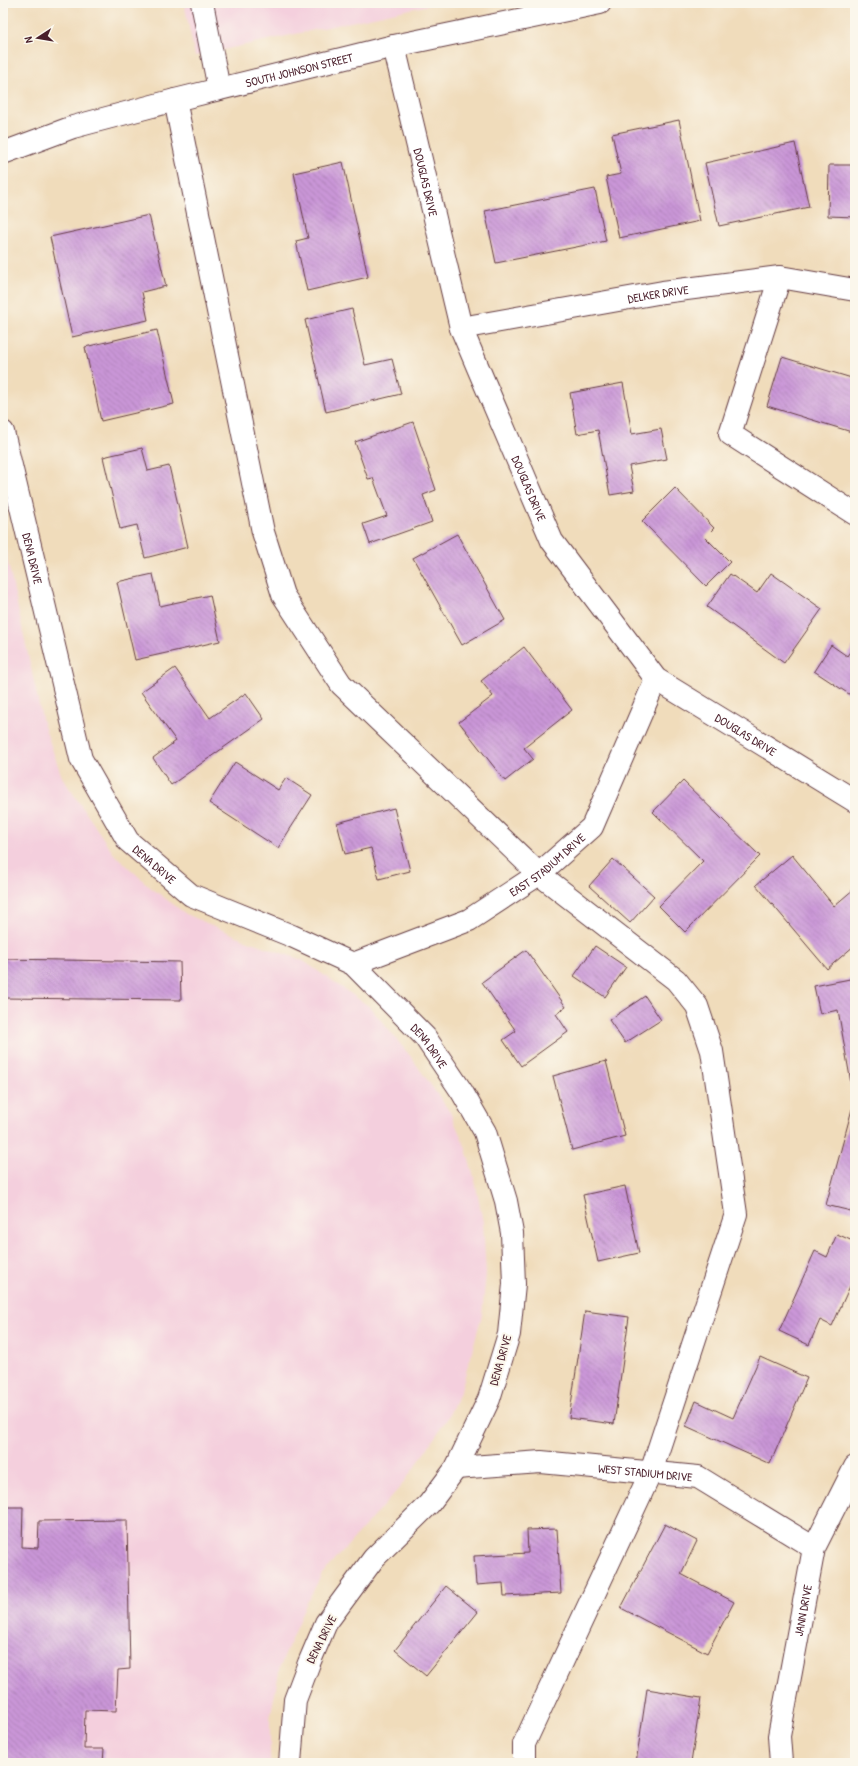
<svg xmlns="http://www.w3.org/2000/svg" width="858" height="1766" font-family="'Patrick Hand',sans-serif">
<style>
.built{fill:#f4cfdd}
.building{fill:url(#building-back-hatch)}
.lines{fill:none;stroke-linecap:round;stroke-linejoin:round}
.minor-casing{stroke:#633b41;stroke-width:24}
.major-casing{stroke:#633b41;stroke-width:24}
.minor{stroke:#fff;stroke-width:22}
.major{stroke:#fff;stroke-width:22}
.labels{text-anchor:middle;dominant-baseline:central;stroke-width:4;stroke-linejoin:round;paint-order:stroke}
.street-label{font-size:12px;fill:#4a1f2b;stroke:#fbf7ec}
</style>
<defs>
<pattern id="building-back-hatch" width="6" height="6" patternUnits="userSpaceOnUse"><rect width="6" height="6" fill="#ca96d8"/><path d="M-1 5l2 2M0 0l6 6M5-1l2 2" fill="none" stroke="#a67aaf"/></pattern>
</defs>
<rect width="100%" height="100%" fill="#fbf7ec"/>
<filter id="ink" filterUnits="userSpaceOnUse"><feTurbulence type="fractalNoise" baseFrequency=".025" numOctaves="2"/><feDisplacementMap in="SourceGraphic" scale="8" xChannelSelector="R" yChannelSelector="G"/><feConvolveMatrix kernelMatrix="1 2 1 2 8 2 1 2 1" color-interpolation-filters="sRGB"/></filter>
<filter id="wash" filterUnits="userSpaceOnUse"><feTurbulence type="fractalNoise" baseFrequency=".012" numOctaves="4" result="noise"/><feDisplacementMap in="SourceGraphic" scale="16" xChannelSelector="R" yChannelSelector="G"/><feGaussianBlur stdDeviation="0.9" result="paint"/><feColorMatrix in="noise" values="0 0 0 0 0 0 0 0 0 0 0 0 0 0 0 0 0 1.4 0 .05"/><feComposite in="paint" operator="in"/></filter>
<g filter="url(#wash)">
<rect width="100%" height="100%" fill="#f0dcbb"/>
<!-- built -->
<path class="built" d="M 184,3 L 438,3 L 195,56 Z
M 3,540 L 43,723 L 62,777 L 113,853 L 150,887 L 186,914 L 248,941 L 302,960 L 370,1007 L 411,1057 L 450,1112 L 465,1146 L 475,1181 L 483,1222 L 486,1274 L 482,1315 L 461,1390 L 447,1419 L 415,1467 L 401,1486 L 322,1574 L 303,1610 L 280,1667 L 270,1718 L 270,1763 L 3,1763 Z"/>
<g id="blocks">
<!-- building -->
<path class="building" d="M 679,120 L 700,221 L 619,238 L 606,177 L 621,174 L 612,134 Z
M 795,143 L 809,207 L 719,226 L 705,163 Z
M 343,162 L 368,277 L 307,291 L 296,241 L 308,238 L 294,173 Z
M 829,165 L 855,165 L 855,217 L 828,216 Z
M 595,189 L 606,241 L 496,263 L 485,211 Z
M 149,215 L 166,286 L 142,292 L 148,320 L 72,337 L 50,237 Z
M 352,309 L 365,365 L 392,359 L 401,394 L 326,412 L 305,320 Z
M 157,330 L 174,404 L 101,421 L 85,347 Z
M 782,357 L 855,379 L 855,433 L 767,406 Z
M 623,383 L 632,434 L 661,429 L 667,459 L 629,466 L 634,491 L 610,495 L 598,430 L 577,434 L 570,393 Z
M 413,422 L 436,490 L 423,495 L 432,522 L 370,544 L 363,524 L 387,516 L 373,478 L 368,479 L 355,442 Z
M 142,448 L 148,471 L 169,466 L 188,547 L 145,558 L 137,525 L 120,529 L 103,457 Z
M 675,488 L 714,528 L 705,537 L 730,562 L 706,586 L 642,521 Z
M 457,534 L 505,620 L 462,645 L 413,558 Z
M 771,573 L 822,609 L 784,663 L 707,607 L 730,574 L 757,593 Z
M 153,574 L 160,606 L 210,595 L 220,641 L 135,660 L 117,582 Z
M 855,644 L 855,698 L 814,671 L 831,645 L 847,656 Z
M 524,647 L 572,710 L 524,748 L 533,759 L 505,781 L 459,722 L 493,696 L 481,681 Z
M 175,668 L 210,718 L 246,693 L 264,719 L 171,785 L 153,758 L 176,741 L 141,692 Z
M 235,762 L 278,790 L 286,778 L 312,795 L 278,848 L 209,803 Z
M 683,781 L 760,856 L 685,932 L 659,906 L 703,861 L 653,812 Z
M 394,808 L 410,871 L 379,879 L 371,848 L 345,854 L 337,823 Z
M 792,855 L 834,906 L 855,888 L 855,945 L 827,969 L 756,885 Z
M 613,859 L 654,896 L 630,923 L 589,886 Z
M 595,946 L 626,967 L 605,997 L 574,976 Z
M 526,950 L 566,1007 L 556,1014 L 568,1032 L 521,1066 L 503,1040 L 516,1031 L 482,982 Z
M 3,959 L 180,962 L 181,1000 L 3,998 Z
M 855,978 L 855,1094 L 853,1094 L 838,1010 L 820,1014 L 814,986 Z
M 645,996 L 661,1020 L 625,1043 L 609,1020 Z
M 606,1061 L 625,1136 L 572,1150 L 553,1076 Z
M 852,1109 L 855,1110 L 855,1212 L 826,1205 Z
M 625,1186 L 639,1253 L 598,1262 L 583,1195 Z
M 837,1234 L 855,1242 L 855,1275 L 832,1326 L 820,1320 L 809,1345 L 779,1331 L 815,1251 L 827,1257 Z
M 585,1311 L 629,1317 L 614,1424 L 569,1418 Z
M 760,1357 L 807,1378 L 770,1464 L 686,1426 L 696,1401 L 733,1418 Z
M 3,1507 L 23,1507 L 22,1547 L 38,1548 L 39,1521 L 127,1520 L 130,1669 L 118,1670 L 116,1711 L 85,1710 L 84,1749 L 104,1749 L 103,1763 L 3,1763 Z
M 665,1524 L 697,1541 L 681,1574 L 734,1602 L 707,1653 L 621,1608 Z
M 557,1529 L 561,1593 L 504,1596 L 503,1583 L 476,1585 L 474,1556 L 528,1553 L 527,1530 Z
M 446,1586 L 478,1612 L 426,1676 L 395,1650 Z
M 647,1689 L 701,1698 L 691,1763 L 636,1763 Z"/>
</g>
</g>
<g filter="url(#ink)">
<use href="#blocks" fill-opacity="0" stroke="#633b41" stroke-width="1"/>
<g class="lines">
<!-- minor casing -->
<g class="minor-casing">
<g id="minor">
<path d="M 202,3 L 219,89"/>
<path id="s1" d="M 394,46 L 461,328 L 552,541 L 656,679 L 855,801"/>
<path d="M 175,100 L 263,532 L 283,595 L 341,684 L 539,874 L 676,980 L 697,1006 L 712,1051 L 736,1214 L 651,1472 L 524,1744 L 524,1763"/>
<path d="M 780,277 L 730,434 L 855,514"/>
<path id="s2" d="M 461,328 L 663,292 L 780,277 L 855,290"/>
<path id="s3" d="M 3,432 L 81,759 L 128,841 L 191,895 L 292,936 L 353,964 L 425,1037 L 462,1092 L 485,1132 L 506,1201 L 512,1233 L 514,1284 L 509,1334 L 489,1399 L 456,1468 L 429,1504 L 374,1558 L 326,1623 L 309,1663 L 295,1700 L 290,1763"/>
<path id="s4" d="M 353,964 L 469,920 L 539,874 L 592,827 L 656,679"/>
<path id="s5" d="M 456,1468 L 541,1462 L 698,1477 L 814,1548"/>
<path id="s6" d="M 781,1763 L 779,1736 L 814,1548 L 855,1467"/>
</g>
</g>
<!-- major casing -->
<g class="major-casing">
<g id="major">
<path id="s7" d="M 3,153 L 73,127 L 175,100 L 394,46 L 600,3"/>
</g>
</g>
<!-- minor -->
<use href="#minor" class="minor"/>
<!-- major -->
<use href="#major" class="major"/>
</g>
</g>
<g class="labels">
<!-- street labels -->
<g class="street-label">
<text stroke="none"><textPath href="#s7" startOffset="308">SOUTH JOHNSON STREET</textPath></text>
<text stroke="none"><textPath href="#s1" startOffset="140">DOUGLAS DRIVE</textPath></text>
<text stroke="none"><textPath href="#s2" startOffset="200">DELKER DRIVE</textPath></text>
<text stroke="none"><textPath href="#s1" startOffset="464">DOUGLAS DRIVE</textPath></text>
<text stroke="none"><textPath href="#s3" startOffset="130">DENA DRIVE</textPath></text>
<text stroke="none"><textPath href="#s1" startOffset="800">DOUGLAS DRIVE</textPath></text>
<text stroke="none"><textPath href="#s3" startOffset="466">DENA DRIVE</textPath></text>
<text stroke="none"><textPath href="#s4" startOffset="220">EAST STADIUM DRIVE</textPath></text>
<text stroke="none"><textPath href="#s3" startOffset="802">DENA DRIVE</textPath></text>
<text transform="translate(500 1360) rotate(-74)">DENA DRIVE</text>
<text stroke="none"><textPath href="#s5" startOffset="190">WEST STADIUM DRIVE</textPath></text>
<text stroke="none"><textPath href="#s6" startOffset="155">JANN DRIVE</textPath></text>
<text transform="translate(321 1639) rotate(-63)">DENA DRIVE</text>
</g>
</g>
<!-- margin -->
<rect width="858" height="1766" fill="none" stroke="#fbf7ec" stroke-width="16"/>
<!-- north arrow -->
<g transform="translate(38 38) rotate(258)" stroke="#fbf7ec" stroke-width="3" paint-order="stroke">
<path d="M0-3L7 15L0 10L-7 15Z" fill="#4a1f2b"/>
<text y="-6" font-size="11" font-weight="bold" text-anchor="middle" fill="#4a1f2b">N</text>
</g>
</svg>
